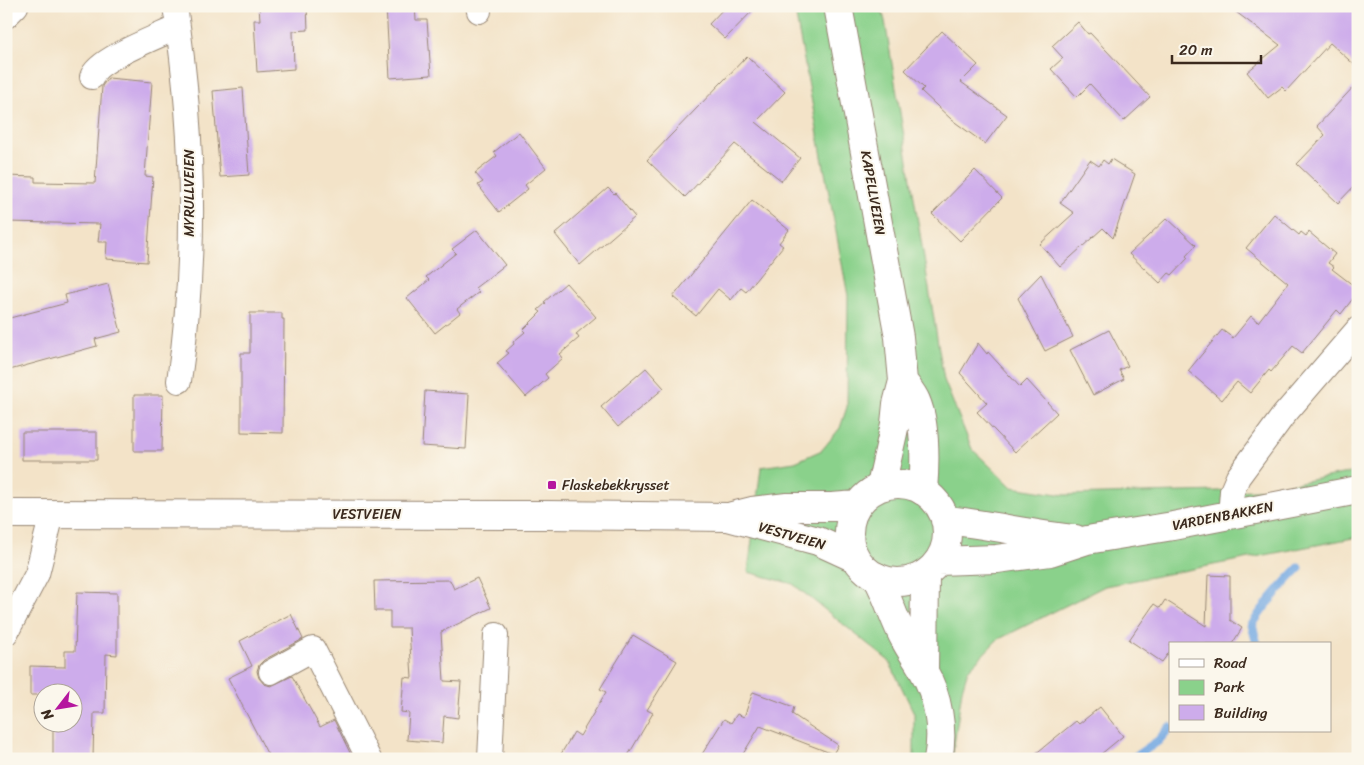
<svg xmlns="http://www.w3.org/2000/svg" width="1364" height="765" font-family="Sriracha,sans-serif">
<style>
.green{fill:#8ad18b;stroke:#627e54}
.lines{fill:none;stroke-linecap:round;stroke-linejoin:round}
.stream{stroke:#75a9e2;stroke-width:9}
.building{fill:#cdaceb}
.street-casing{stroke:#978673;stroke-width:26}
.secondary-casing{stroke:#978673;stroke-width:30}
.primary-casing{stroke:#978673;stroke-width:30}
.street{stroke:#fff;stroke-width:24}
.secondary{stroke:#fff;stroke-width:28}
.primary{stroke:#fff;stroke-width:28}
.poi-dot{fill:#b5179e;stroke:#fbf7ec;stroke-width:2}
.labels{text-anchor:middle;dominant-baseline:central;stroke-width:4;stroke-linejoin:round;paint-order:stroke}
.street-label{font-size:14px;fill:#3b2a1e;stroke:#fbf7ec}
.poi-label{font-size:14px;fill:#3b2a1e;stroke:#fbf7ec;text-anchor:start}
</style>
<rect width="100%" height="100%" fill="#fbf7ec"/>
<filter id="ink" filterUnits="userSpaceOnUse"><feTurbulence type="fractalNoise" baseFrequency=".02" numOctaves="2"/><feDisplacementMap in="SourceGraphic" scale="10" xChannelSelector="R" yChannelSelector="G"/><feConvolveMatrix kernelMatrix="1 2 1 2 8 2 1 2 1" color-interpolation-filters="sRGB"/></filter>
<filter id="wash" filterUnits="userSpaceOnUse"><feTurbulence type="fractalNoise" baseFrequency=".0096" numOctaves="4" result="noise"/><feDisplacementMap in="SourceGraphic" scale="20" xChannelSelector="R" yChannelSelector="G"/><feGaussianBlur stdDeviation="1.12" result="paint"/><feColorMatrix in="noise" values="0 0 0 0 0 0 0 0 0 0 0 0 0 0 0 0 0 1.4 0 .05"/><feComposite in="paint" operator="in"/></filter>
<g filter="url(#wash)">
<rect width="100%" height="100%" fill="#f3e3c8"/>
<!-- green -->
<path class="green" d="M 794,6 L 881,6 L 885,21 L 944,380 L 972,449 L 1012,487 L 1064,495 L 1259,490 L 1358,471 L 1358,537 L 1105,586 L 997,640 L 968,670 L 962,690 L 952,759 L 914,759 L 914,713 L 889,661 L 793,584 L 748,572 L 761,467 L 795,462 L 822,450 L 840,428 L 847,407 L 848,296 Z"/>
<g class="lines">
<!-- stream -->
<path class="stream" d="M 1257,644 L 1252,625 C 1265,604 1281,586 1299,568
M 1132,759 L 1158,741 L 1170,727"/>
</g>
<g id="blocks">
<!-- building -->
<path class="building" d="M 259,6 L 307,6 L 308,30 L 293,31 L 294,69 L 257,72 L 254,20 L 260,20 Z
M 386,6 L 415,6 L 416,20 L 427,20 L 431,75 L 390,78 Z
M 726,6 L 757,6 L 725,39 L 709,24 Z
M 1228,6 L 1358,6 L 1358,68 L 1330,43 L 1286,91 L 1282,87 L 1268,98 L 1247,72 L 1280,45 Z
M 1078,22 L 1088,34 L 1090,33 L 1150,97 L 1124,121 L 1090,84 L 1077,97 L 1051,69 L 1063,58 L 1052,46 Z
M 942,31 L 978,65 L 961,82 L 1007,115 L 985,144 L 952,120 L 921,91 L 924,88 L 905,70 Z
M 747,56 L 785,92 L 756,122 L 800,158 L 782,181 L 735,144 L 685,197 L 647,160 Z
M 108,78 L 152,82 L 145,176 L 153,177 L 147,262 L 106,259 L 107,242 L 98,242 L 100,224 L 7,222 L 6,176 L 35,177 L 35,182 L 95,183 L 102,86 Z
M 1358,82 L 1358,182 L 1338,203 L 1297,164 L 1325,135 L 1317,126 Z
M 243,88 L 249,175 L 220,177 L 213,91 Z
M 519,132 L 546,168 L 525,185 L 528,189 L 499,212 L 478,185 L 483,182 L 475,173 L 497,156 L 494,152 Z
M 1111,159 L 1135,174 L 1113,238 L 1103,228 L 1060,267 L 1040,244 L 1074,213 L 1060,203 L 1090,160 L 1099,166 L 1103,160 L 1108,164 Z
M 975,170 L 1002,198 L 960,241 L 932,214 Z
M 608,188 L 614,194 L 615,193 L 635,217 L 580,265 L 555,234 Z
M 752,200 L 789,230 L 779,243 L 783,246 L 746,292 L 741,288 L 731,300 L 718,289 L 696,316 L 673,297 Z
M 1274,214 L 1299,235 L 1301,232 L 1306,236 L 1309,232 L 1335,254 L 1328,263 L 1334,267 L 1332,269 L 1358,289 L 1358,292 L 1341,314 L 1337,310 L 1302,353 L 1293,346 L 1271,372 L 1269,370 L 1250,393 L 1237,382 L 1222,400 L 1188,371 L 1222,330 L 1233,338 L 1251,316 L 1258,322 L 1288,283 L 1246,248 Z
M 1167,218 L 1196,245 L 1186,256 L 1188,258 L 1172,275 L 1169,273 L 1160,283 L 1129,254 Z
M 477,230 L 505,265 L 475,288 L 479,292 L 457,309 L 460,313 L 435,333 L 407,298 L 429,280 L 426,277 L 456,253 L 452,249 Z
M 1041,274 L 1073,337 L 1045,351 L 1018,298 Z
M 566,283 L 596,317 L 576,334 L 579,338 L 560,354 L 563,358 L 545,374 L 548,378 L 526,397 L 497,363 L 509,353 L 506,351 L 514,344 L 513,342 L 525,332 L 523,330 L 541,312 L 538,310 L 546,303 L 544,302 Z
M 108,284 L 121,332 L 95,339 L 97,346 L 6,371 L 6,319 L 67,303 L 65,295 Z
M 250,313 L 282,313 L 282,319 L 284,319 L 283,433 L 241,432 L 241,353 L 250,353 Z
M 1109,330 L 1128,366 L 1119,370 L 1124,379 L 1093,395 L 1070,350 Z
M 978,343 L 987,354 L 988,352 L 1020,387 L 1027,380 L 1057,413 L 1015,452 L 977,412 L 987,403 L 960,373 Z
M 646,368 L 664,388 L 618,427 L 601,407 Z
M 425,391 L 469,394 L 466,449 L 422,446 Z
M 134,395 L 163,395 L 162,451 L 134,451 Z
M 22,432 L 97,432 L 97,460 L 22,460 Z
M 1208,575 L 1230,576 L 1230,620 L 1242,628 L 1232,644 L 1170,644 L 1170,651 L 1162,662 L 1129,640 L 1154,604 L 1160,608 L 1165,600 L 1206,626 Z
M 477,578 L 491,608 L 441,632 L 444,681 L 461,682 L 458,718 L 444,716 L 442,743 L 407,740 L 409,713 L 401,712 L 404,677 L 412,678 L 409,628 L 390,628 L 390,611 L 375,611 L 374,581 L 450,580 L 454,589 Z
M 77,592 L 117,593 L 117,655 L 106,654 L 105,713 L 94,713 L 93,759 L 53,759 L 53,722 L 72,722 L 72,692 L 42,692 L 42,695 L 30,695 L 30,666 L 65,667 L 65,651 L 75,651 Z
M 291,614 L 303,639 L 264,660 L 259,665 L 257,671 L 259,678 L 264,684 L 271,686 L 292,676 L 320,727 L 334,720 L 353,759 L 270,759 L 228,678 L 252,666 L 240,641 Z
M 633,635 L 677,661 L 647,710 L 653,713 L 626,759 L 558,759 L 574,732 L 580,736 L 606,692 L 600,689 Z
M 753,692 L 794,707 L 792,714 L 838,745 L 833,754 L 760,726 L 740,759 L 699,759 L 724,719 L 731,723 L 737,714 L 744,717 Z
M 1100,707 L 1123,736 L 1095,759 L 1029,759 L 1076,721 L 1079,724 Z"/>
</g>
</g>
<g filter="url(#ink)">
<use href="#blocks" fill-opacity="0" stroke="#978673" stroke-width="1"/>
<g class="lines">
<!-- street casing -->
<g class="street-casing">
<path id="street" d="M 175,6 C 194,130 197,257 179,381
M 478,6 L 479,11
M 6,16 L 16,6
M 92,77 C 97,59 160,36 178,27
M 1232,515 L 1231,504 L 1232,491 L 1238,477 L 1283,416 L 1358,329
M 6,633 L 37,574 L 52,514
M 271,672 L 313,649 L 369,759
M 490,759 L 496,635"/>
</g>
<!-- secondary casing -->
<g class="secondary-casing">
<path id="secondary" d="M 838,6 L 899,337 L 903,381 L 897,404 L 895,424 L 881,486
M 903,381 C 907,387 913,394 916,401 C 926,424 925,466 923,491
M 877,577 C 888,597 894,620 905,640 C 910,650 918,660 923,670 C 938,695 944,730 938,759
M 924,671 L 925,574"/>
</g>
<!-- primary casing -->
<g class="primary-casing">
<path id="primary" d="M849 533a49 49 0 1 1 98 0a49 49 0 1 1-98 0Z
M 6,514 L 548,515 L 728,517 L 818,541 L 855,558
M 732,516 L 752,511 L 787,507 L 832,507 L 857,505
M 945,520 C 989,524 1031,535 1075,539
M 938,561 L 997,559 L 1050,552 L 1087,540 L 1173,526 L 1358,490"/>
</g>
<!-- street -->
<use href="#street" class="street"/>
<!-- secondary -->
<use href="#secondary" class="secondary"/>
<!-- primary -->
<use href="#primary" class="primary"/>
</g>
</g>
<!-- markers -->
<rect class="poi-dot" x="547" y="480" width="10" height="10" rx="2.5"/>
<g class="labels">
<!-- street labels -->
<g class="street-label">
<text transform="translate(189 193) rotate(-90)">MYRULLVEIEN</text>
<text transform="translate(873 193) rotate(80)">KAPELLVEIEN</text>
<text x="367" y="514">VESTVEIEN</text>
<text transform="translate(1223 516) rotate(-11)">VARDENBAKKEN</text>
<text transform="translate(792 536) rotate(16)">VESTVEIEN</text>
</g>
<!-- poi labels -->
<g class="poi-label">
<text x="562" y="485">Flaskebekkrysset</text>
</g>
</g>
<!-- margin -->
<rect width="1364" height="765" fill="none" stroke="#fbf7ec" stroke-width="25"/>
<!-- legend -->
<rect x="1169" y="642" width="162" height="90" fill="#fbf7ec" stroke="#aea59a"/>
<rect x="1179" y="659" width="25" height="8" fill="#ffffff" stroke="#aea59a"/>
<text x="1214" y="668" font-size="15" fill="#3b2a1e">Road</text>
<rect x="1179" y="680" width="25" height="15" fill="#8ad18b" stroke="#aea59a"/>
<text x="1214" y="692" font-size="15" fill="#3b2a1e">Park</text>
<rect x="1179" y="705" width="25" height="15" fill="#cdaceb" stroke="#aea59a"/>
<text x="1214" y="718" font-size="15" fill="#3b2a1e">Building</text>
<!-- north arrow -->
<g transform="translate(58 708) rotate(239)"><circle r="24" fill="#fbf7ec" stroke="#aea59a"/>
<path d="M0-4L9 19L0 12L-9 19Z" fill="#b5179e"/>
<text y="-8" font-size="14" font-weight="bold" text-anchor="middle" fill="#3b2a1e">N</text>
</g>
<!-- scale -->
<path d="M1172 55v8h89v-8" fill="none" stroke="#3b2a1e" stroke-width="2.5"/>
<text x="1179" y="55" font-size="15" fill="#3b2a1e" stroke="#fbf7ec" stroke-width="4" paint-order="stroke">20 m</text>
</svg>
